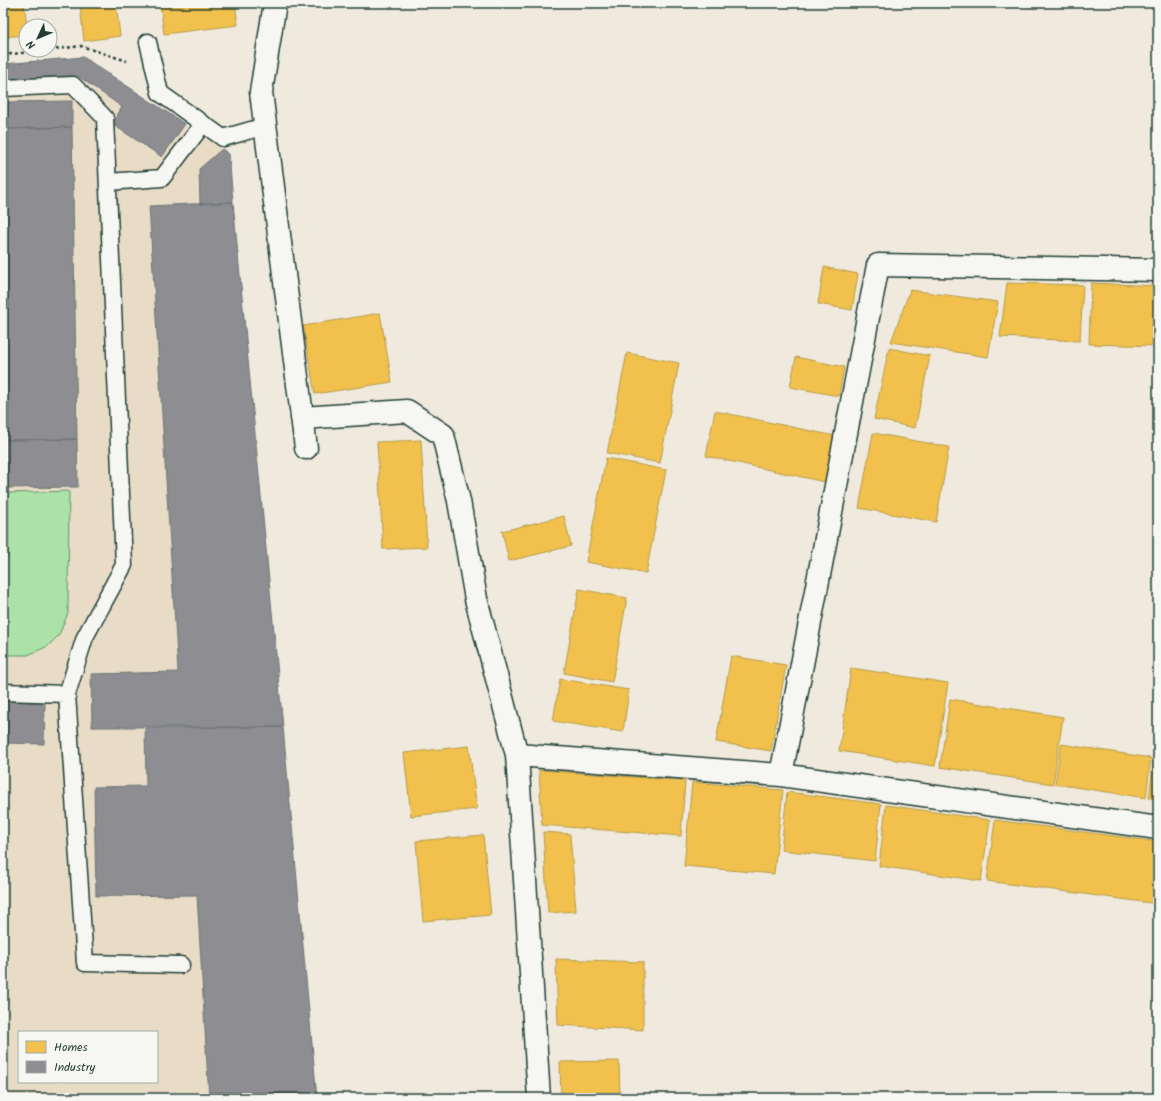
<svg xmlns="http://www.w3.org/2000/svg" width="1161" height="1101" font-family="Kalam,sans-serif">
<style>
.built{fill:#e9dcc6;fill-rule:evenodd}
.green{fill:#aae2a7;stroke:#64906e}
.homes{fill:#f2c14e;stroke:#b39946}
.industry{fill:#8d8d92;stroke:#6c7576}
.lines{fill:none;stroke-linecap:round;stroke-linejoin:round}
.lane-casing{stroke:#1f3d34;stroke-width:19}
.street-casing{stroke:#1f3d34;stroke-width:25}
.path{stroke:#1f3d34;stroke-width:2.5;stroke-dasharray:3 3;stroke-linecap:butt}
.lane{stroke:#f6f6f2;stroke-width:16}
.street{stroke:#f6f6f2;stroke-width:22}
</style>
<rect width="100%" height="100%" fill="#f0eade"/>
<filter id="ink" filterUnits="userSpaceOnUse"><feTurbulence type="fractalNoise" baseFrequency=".025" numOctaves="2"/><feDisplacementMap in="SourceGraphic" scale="8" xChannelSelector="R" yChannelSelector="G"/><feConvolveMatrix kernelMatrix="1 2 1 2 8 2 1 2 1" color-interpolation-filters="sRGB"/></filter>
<g filter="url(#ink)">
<!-- built -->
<path class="built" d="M 83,57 L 229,154 L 317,1098 L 3,1098 L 3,64 ZM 19,1032 L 157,1032 L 157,1082 L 19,1082 Z"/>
<!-- green -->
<path class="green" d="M 69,491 L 68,613 L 59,635 L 48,646 L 28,655 L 3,655 L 3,559 L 8,558 L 8,493 Z"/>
<!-- homes -->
<path class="homes" d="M 3,3 L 24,3 L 27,26 L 26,35 L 3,37 Z
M 93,3 L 116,3 L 120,36 L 84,41 L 80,5 Z
M 160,3 L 235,3 L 238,25 L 164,34 Z
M 824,267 L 858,274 L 852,310 L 818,304 Z
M 1007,283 L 1083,285 L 1080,341 L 1000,337 Z
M 1091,283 L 1158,286 L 1158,346 L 1089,344 Z
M 910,290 L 998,302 L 988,357 L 891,342 Z
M 380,313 L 392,382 L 315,394 L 303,326 Z
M 889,348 L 930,356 L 915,428 L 874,419 Z
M 627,353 L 679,363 L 660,463 L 607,453 Z
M 796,357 L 844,367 L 839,396 L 790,387 Z
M 715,411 L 835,436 L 825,482 L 706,456 Z
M 873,433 L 949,447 L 936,522 L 859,508 Z
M 421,440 L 427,547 L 383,549 L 377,442 Z
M 606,458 L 666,470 L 646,573 L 586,562 Z
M 564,516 L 571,546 L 509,561 L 502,531 Z
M 579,589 L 627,598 L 612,682 L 564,673 Z
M 731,656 L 786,665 L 771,751 L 716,742 Z
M 851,668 L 948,683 L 935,766 L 839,751 Z
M 560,679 L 629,690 L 623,732 L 553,721 Z
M 950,699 L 1063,717 L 1053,784 L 940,767 Z
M 1061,744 L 1151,758 L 1146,798 L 1055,784 Z
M 469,746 L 477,809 L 411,816 L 404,753 Z
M 1154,758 L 1158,759 L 1158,799 L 1149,798 Z
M 539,770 L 685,781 L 681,836 L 542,825 Z
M 692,782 L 783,790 L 774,874 L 684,866 Z
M 787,792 L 881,804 L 875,861 L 781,850 Z
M 886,805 L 990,820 L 981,881 L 879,866 Z
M 995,820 L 1158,842 L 1158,904 L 987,881 Z
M 543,832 L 570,834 L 576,911 L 548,913 Z
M 483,835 L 491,915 L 423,921 L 416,841 Z
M 556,959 L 643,962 L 643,1030 L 558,1025 Z
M 619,1061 L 620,1098 L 561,1098 L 560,1062 Z"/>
<!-- industry -->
<path class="industry" d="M 83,57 L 185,124 L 162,157 L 112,124 L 122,107 L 78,76 L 3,82 L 3,64 Z
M 72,101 L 72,127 L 3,129 L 3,102 Z
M 72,127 L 77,439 L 3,440 L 3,129 Z
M 222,149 L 229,154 L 233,202 L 200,204 L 199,169 Z
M 233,202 L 283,727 L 92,727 L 91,674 L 178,672 L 149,206 Z
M 77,439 L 78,487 L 3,488 L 3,440 Z
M 3,491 L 4,554 L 3,554 Z
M 3,701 L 45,702 L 44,744 L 3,743 Z
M 283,727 L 317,1098 L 209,1098 L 197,895 L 96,896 L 94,787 L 146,786 L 145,728 Z"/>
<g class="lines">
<!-- lane casing -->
<g class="lane-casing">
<path id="lane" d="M 148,42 L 160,93 L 223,138 L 265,126
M 3,88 L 73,85 L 105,118 L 124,565 L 85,637 L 67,694 L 85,963 L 181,965
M 108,182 L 162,178 L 197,132
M 3,692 L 67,694"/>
</g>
<!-- street casing -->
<g class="street-casing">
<path id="street" d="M 275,3 L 261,92 L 306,448
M 302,418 L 407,411 L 443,435 L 459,501 L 476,599 L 517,755 L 539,1098
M 517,755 L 781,775 L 1158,828
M 781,775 L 878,265 L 1158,270"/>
</g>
<!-- path -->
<path class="path" d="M 50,50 L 81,46 L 127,61
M 3,55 L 49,50"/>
<!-- lane -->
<use href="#lane" class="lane"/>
<!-- street -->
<use href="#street" class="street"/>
</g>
</g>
<!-- margin -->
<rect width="1161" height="1101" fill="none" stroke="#f6f6f2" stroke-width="16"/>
<rect x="8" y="8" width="1145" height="1085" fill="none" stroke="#1f3d34" stroke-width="1.5" filter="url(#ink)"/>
<!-- legend -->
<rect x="18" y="1031" width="140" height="52" fill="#f6f6f2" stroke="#a0aca6"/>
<rect x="26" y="1041" width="20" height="12" fill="#f2c14e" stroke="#a0aca6"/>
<text x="54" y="1051" font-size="12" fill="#1f3d34">Homes</text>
<rect x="26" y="1061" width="20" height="12" fill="#8d8d92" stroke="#a0aca6"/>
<text x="54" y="1071" font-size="12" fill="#1f3d34">Industry</text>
<!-- north arrow -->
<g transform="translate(38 38) rotate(226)"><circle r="19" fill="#f6f6f2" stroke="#a0aca6"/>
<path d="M0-3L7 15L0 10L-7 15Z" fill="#1f3d34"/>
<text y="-6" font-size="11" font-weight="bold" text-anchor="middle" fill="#1f3d34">N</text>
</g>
</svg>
